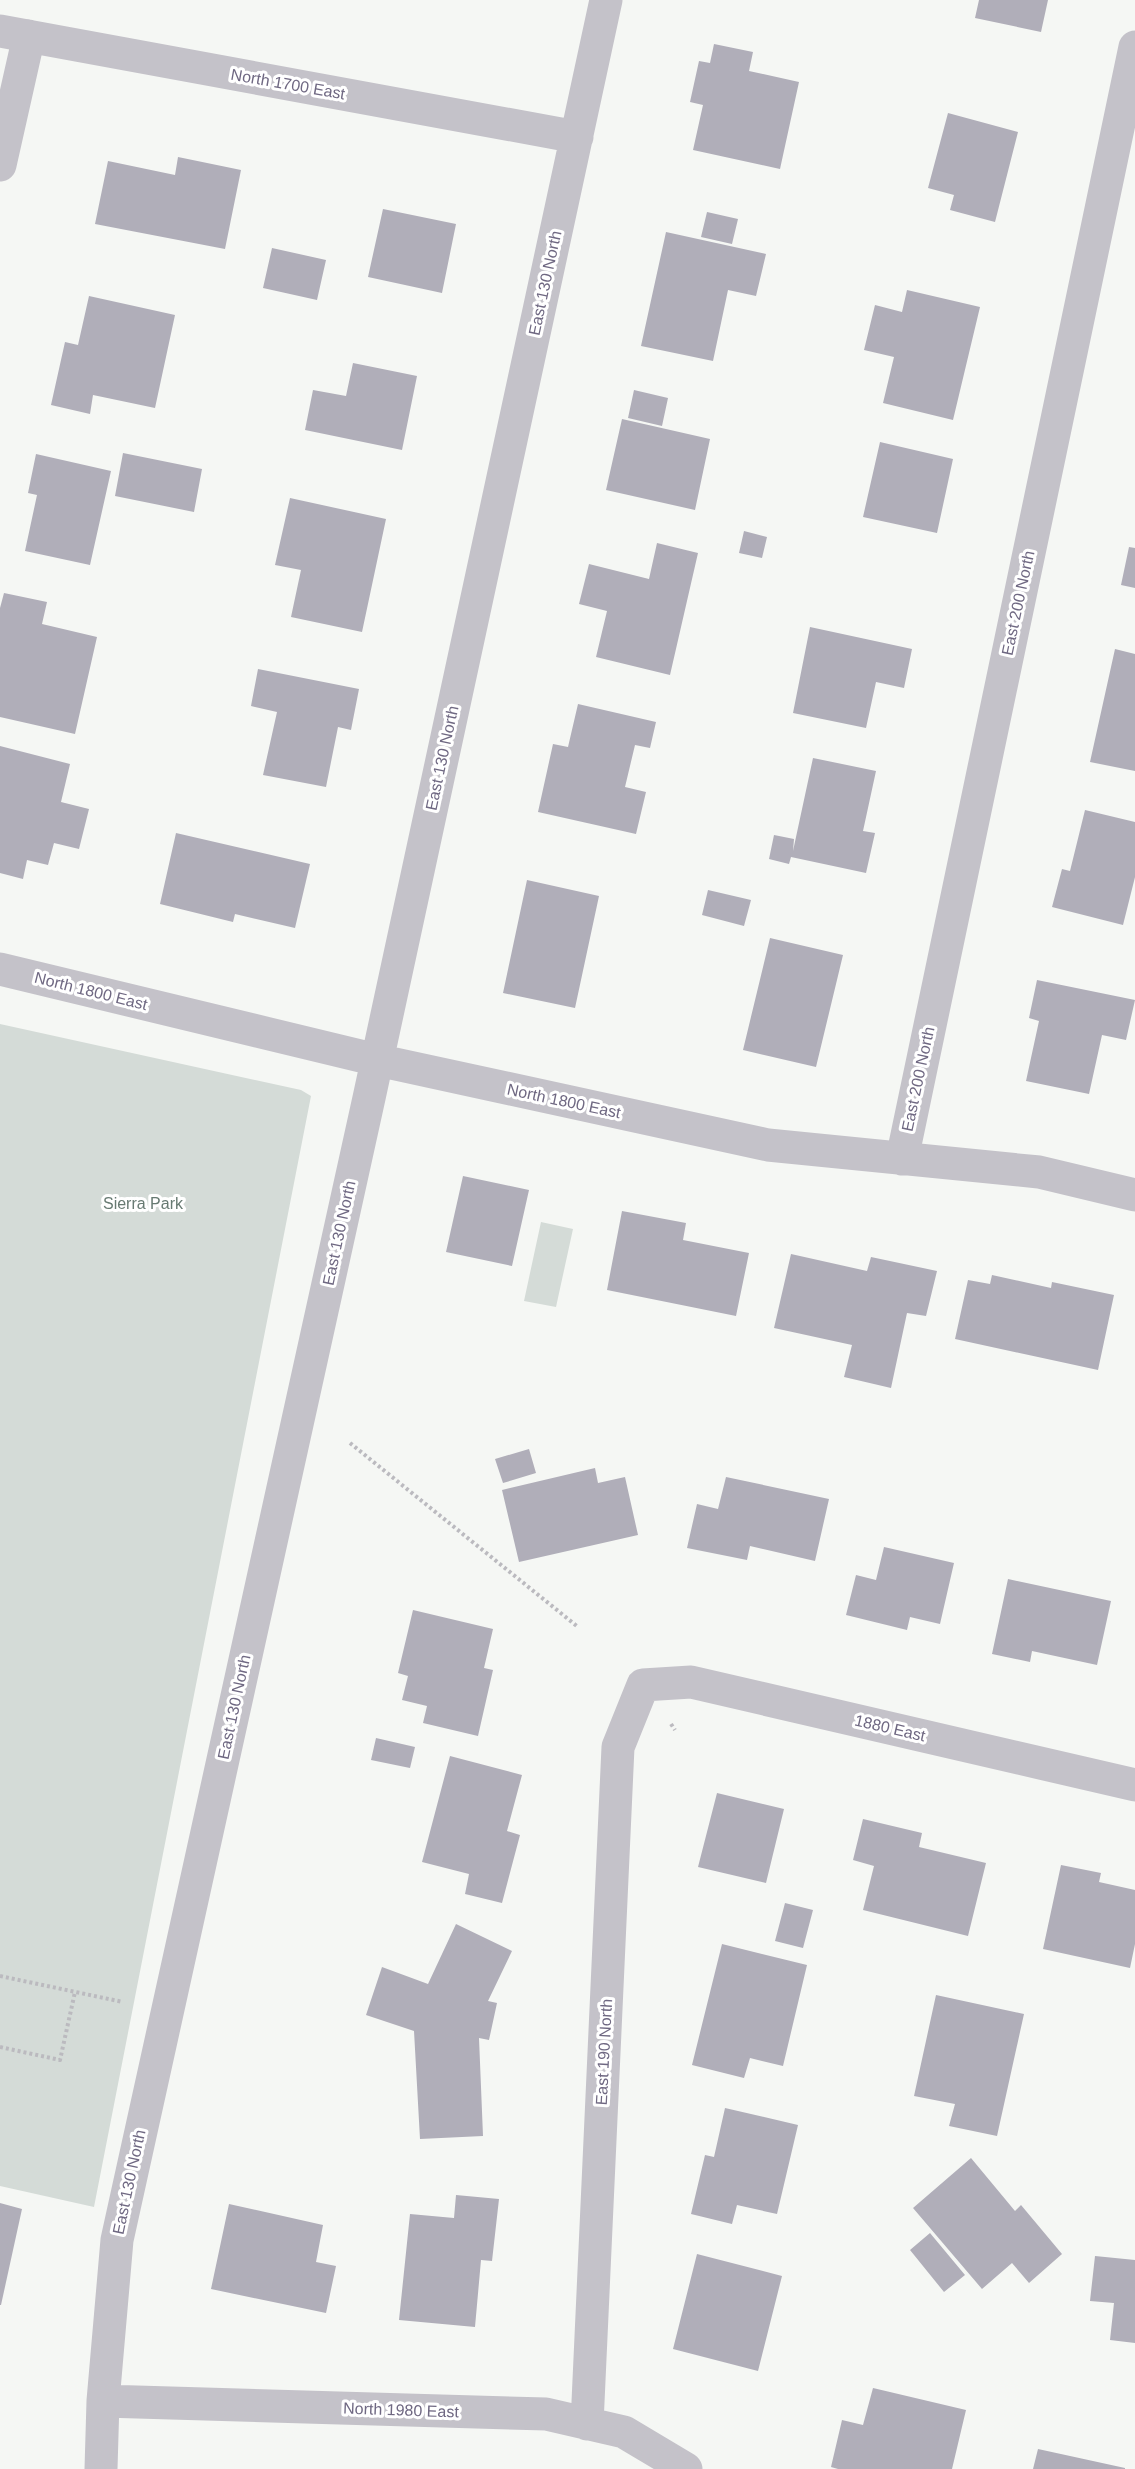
<svg xmlns="http://www.w3.org/2000/svg" width="1135" height="2469" font-family="Helvetica,sans-serif">
<style>
.green{fill:#d4dbd7}
.building{fill:#b0aeb9}
.lines{fill:none;stroke-linecap:round;stroke-linejoin:round}
.path{stroke:#bbbabf;stroke-width:4;stroke-dasharray:3 3;stroke-linecap:butt}
.minor{stroke:#c4c2c9;stroke-width:33}
.labels{text-anchor:middle;dominant-baseline:central;stroke-width:6;stroke-linejoin:round;paint-order:stroke}
.street-label{font-size:16px;fill:#6f6882;stroke:#fff}
.park-label{font-size:16px;fill:#677a72;stroke:#fff}
</style>
<rect width="100%" height="100%" fill="#f5f7f4"/>
<!-- green -->
<path class="green" d="M 0,1024 L 301,1090 L 311,1096 L 94,2207 L 0,2186 Z
M 541,1222 L 573,1229 L 556,1307 L 524,1301 Z"/>
<!-- building -->
<path class="building" d="M 979,0 L 1048,0 L 1041,32 L 975,18 Z
M 714,44 L 753,52 L 749,71 L 799,82 L 780,169 L 693,150 L 703,105 L 690,102 L 699,61 L 710,63 Z
M 948,113 L 1018,132 L 995,222 L 950,210 L 954,195 L 928,188 Z
M 178,157 L 241,170 L 225,249 L 95,224 L 108,161 L 175,175 Z
M 383,209 L 456,224 L 442,293 L 368,277 Z
M 707,212 L 738,219 L 732,244 L 701,237 Z
M 666,232 L 766,254 L 756,296 L 728,290 L 713,361 L 641,346 Z
M 272,248 L 326,260 L 317,300 L 263,288 Z
M 907,290 L 980,307 L 953,420 L 883,403 L 894,357 L 864,350 L 875,305 L 902,312 Z
M 89,296 L 175,315 L 155,408 L 93,395 L 90,414 L 51,405 L 65,342 L 78,345 Z
M 353,363 L 417,376 L 402,450 L 305,430 L 313,390 L 346,396 Z
M 634,390 L 668,398 L 662,426 L 628,418 Z
M 622,419 L 710,439 L 695,510 L 606,490 Z
M 880,442 L 953,459 L 937,533 L 863,517 Z
M 123,453 L 202,469 L 194,512 L 115,496 Z
M 36,454 L 111,471 L 90,565 L 25,551 L 37,495 L 28,493 Z
M 290,498 L 386,519 L 362,632 L 291,617 L 301,570 L 275,565 Z
M 744,531 L 767,537 L 762,558 L 739,553 Z
M 657,543 L 698,553 L 670,675 L 596,657 L 607,611 L 579,604 L 589,564 L 649,579 Z
M 1129,547 L 1135,548 L 1135,588 L 1121,585 Z
M 4,593 L 47,602 L 42,624 L 97,637 L 75,734 L 0,717 L 0,608 Z
M 810,627 L 912,649 L 904,688 L 876,682 L 866,728 L 793,713 Z
M 1115,649 L 1135,654 L 1135,771 L 1090,762 Z
M 258,669 L 359,689 L 351,730 L 338,727 L 326,787 L 263,775 L 277,712 L 251,706 Z
M 578,704 L 656,722 L 650,748 L 635,745 L 625,787 L 646,792 L 636,834 L 538,812 L 553,744 L 568,747 Z
M 0,746 L 70,764 L 61,802 L 89,809 L 79,849 L 54,843 L 48,865 L 27,860 L 23,879 L 0,873 Z
M 813,758 L 876,771 L 863,831 L 875,833 L 866,873 L 791,857 L 789,864 L 769,859 L 774,835 L 794,839 L 793,851 Z
M 1085,810 L 1135,822 L 1135,877 L 1123,925 L 1052,907 L 1062,869 L 1070,871 Z
M 176,833 L 310,864 L 295,928 L 235,914 L 233,922 L 160,904 Z
M 527,880 L 599,896 L 575,1008 L 503,993 Z
M 708,890 L 751,900 L 744,926 L 702,915 Z
M 770,938 L 843,955 L 816,1067 L 743,1050 Z
M 1037,980 L 1135,1000 L 1126,1040 L 1102,1035 L 1089,1094 L 1026,1081 L 1039,1021 L 1029,1018 Z
M 463,1176 L 529,1190 L 512,1266 L 446,1252 Z
M 622,1211 L 686,1223 L 683,1240 L 749,1253 L 736,1316 L 607,1290 Z
M 791,1254 L 867,1271 L 871,1257 L 937,1271 L 926,1316 L 907,1313 L 891,1388 L 844,1377 L 852,1345 L 774,1328 Z
M 992,1275 L 1051,1288 L 1052,1282 L 1114,1295 L 1098,1370 L 955,1339 L 968,1280 L 990,1284 Z
M 529,1449 L 536,1473 L 503,1483 L 495,1459 Z
M 595,1468 L 598,1483 L 625,1477 L 638,1535 L 519,1562 L 502,1490 Z
M 726,1477 L 829,1499 L 815,1561 L 750,1546 L 747,1560 L 687,1548 L 697,1504 L 718,1509 Z
M 884,1547 L 954,1563 L 940,1624 L 910,1617 L 907,1630 L 846,1615 L 856,1575 L 876,1580 Z
M 1008,1579 L 1111,1601 L 1097,1665 L 1032,1651 L 1030,1662 L 992,1654 Z
M 413,1610 L 493,1629 L 484,1668 L 493,1670 L 478,1736 L 423,1723 L 427,1706 L 402,1700 L 408,1676 L 398,1673 Z
M 376,1738 L 415,1747 L 410,1768 L 371,1760 Z
M 450,1756 L 522,1775 L 507,1831 L 520,1835 L 502,1903 L 465,1894 L 469,1874 L 422,1862 Z
M 717,1793 L 784,1809 L 766,1883 L 698,1867 Z
M 863,1819 L 922,1833 L 919,1847 L 986,1863 L 968,1936 L 863,1910 L 874,1866 L 853,1860 Z
M 1061,1865 L 1101,1873 L 1099,1882 L 1135,1890 L 1135,1944 L 1130,1968 L 1043,1949 Z
M 785,1903 L 813,1910 L 803,1948 L 775,1941 Z
M 456,1924 L 512,1951 L 488,2001 L 497,2003 L 489,2040 L 479,2038 L 483,2136 L 420,2139 L 414,2031 L 366,2015 L 382,1967 L 428,1984 Z
M 722,1944 L 807,1965 L 783,2066 L 750,2058 L 744,2078 L 692,2065 Z
M 936,1995 L 1024,2014 L 997,2136 L 949,2126 L 955,2104 L 914,2096 Z
M 725,2108 L 798,2125 L 777,2214 L 737,2205 L 732,2224 L 691,2214 L 705,2155 L 714,2157 Z
M 971,2158 L 1015,2211 L 1021,2205 L 1062,2254 L 1029,2283 L 1012,2263 L 982,2289 L 913,2208 Z
M 456,2195 L 499,2199 L 492,2261 L 481,2260 L 475,2327 L 399,2320 L 410,2214 L 454,2218 Z
M 0,2203 L 22,2209 L 1,2305 L 0,2305 Z
M 229,2204 L 323,2225 L 316,2262 L 336,2266 L 326,2313 L 211,2289 Z
M 930,2233 L 965,2275 L 944,2292 L 910,2250 Z
M 697,2254 L 782,2276 L 758,2371 L 673,2349 Z
M 1095,2256 L 1135,2260 L 1135,2343 L 1110,2340 L 1114,2303 L 1090,2301 Z
M 873,2388 L 966,2410 L 952,2469 L 838,2469 L 831,2467 L 842,2420 L 863,2425 Z
M 1038,2449 L 1125,2468 L 1125,2469 L 1033,2469 Z"/>
<g class="lines">
<!-- path -->
<path class="path" d="M 350,1443 L 578,1627
M 671,1724 L 675,1730
M 0,1976 L 123,2002
M 0,2047 L 60,2060 L 75,1992"/>
<!-- minor -->
<path class="minor" d="M 0,31 L 577,137
M 0,165 L 29,36
M 0,969 L 377,1060 L 768,1145 L 1039,1172 L 1135,1195
M 902,1159 L 1135,47
M 103,2401 L 546,2414 L 624,2432 L 686,2469
M 587,2424 L 618,1747 L 643,1685 L 691,1682 L 1135,1785
M 101,2469 L 103,2401 L 117,2240 L 369,1098 L 606,0"/>
</g>
<g class="labels">
<!-- street labels -->
<g class="street-label">
<text transform="translate(288 84) rotate(10)">North 1700 East</text>
<text transform="translate(545 283) rotate(-78)">East 130 North</text>
<text transform="translate(1018 603) rotate(-78)">East 200 North</text>
<text transform="translate(442 758) rotate(-78)">East 130 North</text>
<text transform="translate(91 991) rotate(14)">North 1800 East</text>
<text transform="translate(918 1079) rotate(-78)">East 200 North</text>
<text transform="translate(564 1101) rotate(12)">North 1800 East</text>
<text transform="translate(339 1233) rotate(-78)">East 130 North</text>
<text transform="translate(234 1707) rotate(-78)">East 130 North</text>
<text transform="translate(890 1728) rotate(13)">1880 East</text>
<text transform="translate(604 2052) rotate(-87)">East 190 North</text>
<text transform="translate(129 2182) rotate(-78)">East 130 North</text>
<text transform="translate(401 2410) rotate(2)">North 1980 East</text>
</g>
<!-- park labels -->
<g class="park-label">
<text x="143" y="1203">Sierra Park</text>
</g>
</g>
</svg>
